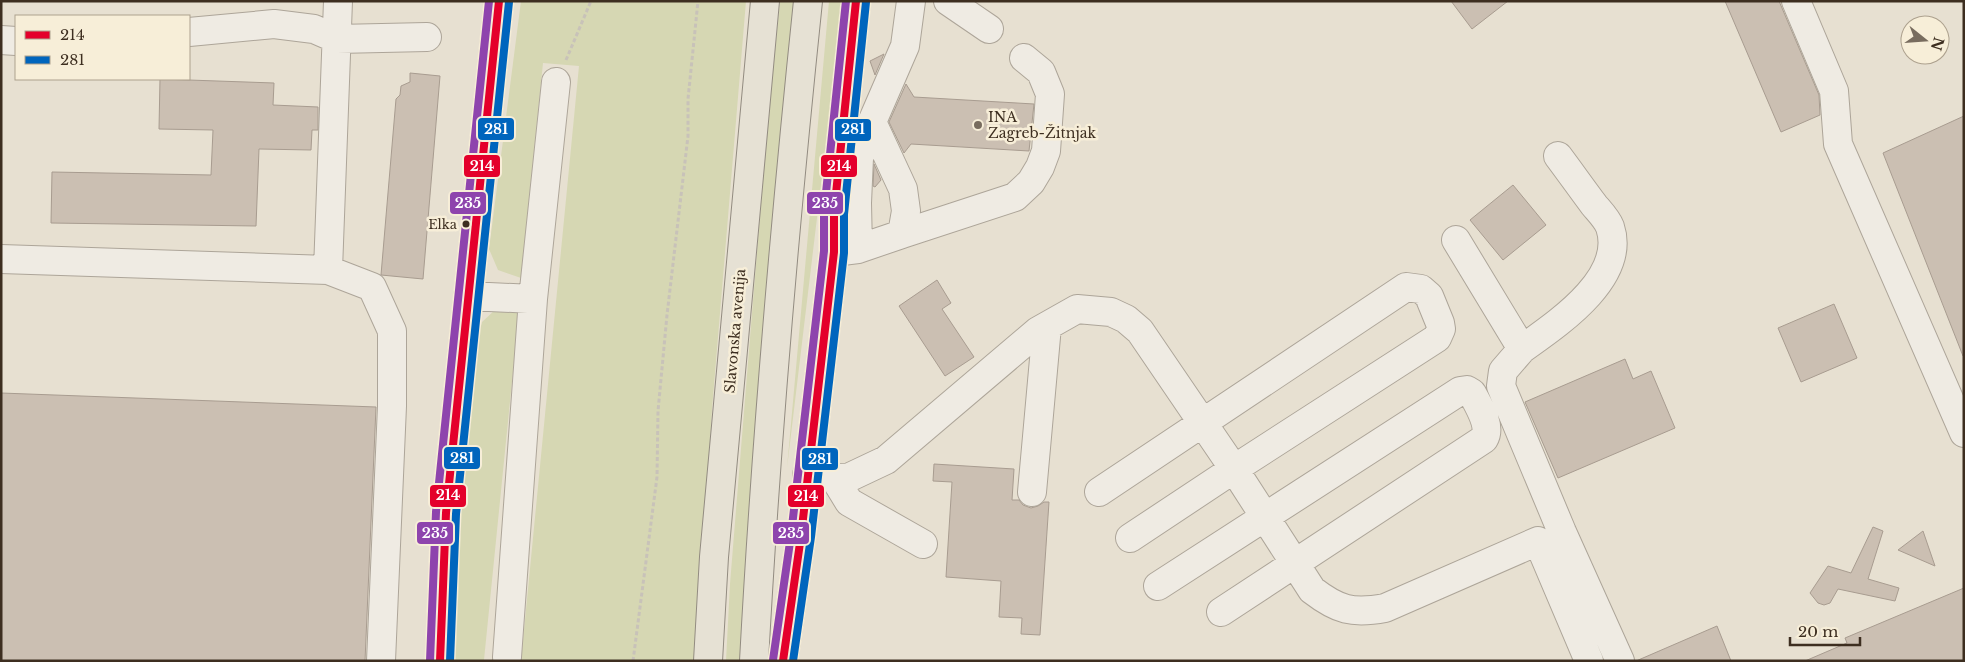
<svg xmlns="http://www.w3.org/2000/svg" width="1965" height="662" font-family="'Libre Baskerville',serif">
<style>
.green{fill:#d6d7b3}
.building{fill:#cbbfb2;stroke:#a89c90}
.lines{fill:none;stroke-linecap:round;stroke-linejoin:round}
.minor-casing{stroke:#ada599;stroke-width:30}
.major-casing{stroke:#928b80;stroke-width:30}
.path{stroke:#c8c2b9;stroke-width:3;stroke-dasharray:4 2.5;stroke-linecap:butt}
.minor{stroke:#efebe3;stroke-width:28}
.major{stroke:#e6e1d4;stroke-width:28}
.bus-1-casing{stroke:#f7eed8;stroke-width:11}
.bus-2-casing{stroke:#f7eed8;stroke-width:11}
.bus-3-casing{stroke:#f7eed8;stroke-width:11}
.bus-1{stroke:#e4002b;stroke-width:8}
.bus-2{stroke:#0065bd;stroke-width:8}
.bus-3{stroke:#8e44ad;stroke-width:8}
.poi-dot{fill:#786c5e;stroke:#f7eed8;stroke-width:2}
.bus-dot{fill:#3d2e20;stroke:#f7eed8;stroke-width:2}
.labels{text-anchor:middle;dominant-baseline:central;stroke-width:5;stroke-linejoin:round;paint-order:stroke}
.bus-label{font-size:13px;fill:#3d2e20;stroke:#f7eed8;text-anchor:end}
.poi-label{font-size:14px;fill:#3d2e20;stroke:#f7eed8;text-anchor:start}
.street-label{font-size:14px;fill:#3d2e20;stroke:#f7eed8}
.line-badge{stroke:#f7eed8;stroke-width:2}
.badge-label{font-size:14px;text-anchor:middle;font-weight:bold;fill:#fff}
</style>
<rect width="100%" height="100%" fill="#e7e0d1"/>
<!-- green -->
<path class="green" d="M 521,1 L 746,1 L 712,409 L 698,661 L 521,661 L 579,66 L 543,63 L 521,278 L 498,270 L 489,249 Z
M 780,1 L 795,1 C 771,221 756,440 743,661 L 726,661 L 730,584 L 767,129 Z
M 829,1 L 843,1 L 787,468 Z
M 495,310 L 519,312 L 484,660 L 493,661 L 450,661 L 468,379 L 482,322 Z"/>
<!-- building -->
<path class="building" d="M 1451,1 L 1508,1 L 1472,29 Z
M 1725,1 L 1779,1 L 1819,95 L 1820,115 L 1781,132 Z
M 884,54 L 875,75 L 870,61 Z
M 410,73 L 440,76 L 423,279 L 381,275 L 396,99 L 400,95 L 401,86 L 410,82 Z
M 160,79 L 274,83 L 273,105 L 318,107 L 318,130 L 312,130 L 311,150 L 259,149 L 256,226 L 51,223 L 52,172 L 211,175 L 213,130 L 159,129 Z
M 906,84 L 914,97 L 1034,104 L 1029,151 L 911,144 L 904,153 L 889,122 Z
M 1964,116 L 1964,355 L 1963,356 L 1883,153 Z
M 874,164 L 881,180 L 875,187 L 873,186 Z
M 1513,185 L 1546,225 L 1503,260 L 1470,220 Z
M 937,280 L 951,303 L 942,309 L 974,357 L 945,376 L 899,306 Z
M 1834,304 L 1857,358 L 1801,382 L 1778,328 Z
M 1625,359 L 1633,379 L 1651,371 L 1675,428 L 1558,478 L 1525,402 Z
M 1,393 L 376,407 L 365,661 L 1,661 Z
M 934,464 L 1014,469 L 1012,500 L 1019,500 L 1023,505 L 1031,508 L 1038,506 L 1044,502 L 1049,502 L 1040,635 L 1021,634 L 1022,618 L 999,617 L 1001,581 L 946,577 L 952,482 L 933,481 Z
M 1873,527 L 1883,531 L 1868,579 L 1899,588 L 1895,601 L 1838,589 L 1830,603 L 1824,605 L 1818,603 L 1810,593 L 1828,566 L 1851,573 Z
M 1923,531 L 1935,566 L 1898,550 Z
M 1964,588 L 1964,661 L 1805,661 L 1847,643 L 1845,638 Z
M 1717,626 L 1731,661 L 1636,661 Z"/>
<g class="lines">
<!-- minor casing -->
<g class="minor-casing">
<path id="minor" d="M 948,1 L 989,29
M 1796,1 L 1834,91 L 1838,144 L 1964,433
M 189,32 L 274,24 L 314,29 L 337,39 L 427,37
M 1,40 L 16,41
M 902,234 L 1015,197 L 1031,182 L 1040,167 L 1046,151 L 1050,94 L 1041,72 L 1024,58
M 1456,240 L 1522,349 L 1503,371 L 1501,386 L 1562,532 L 1620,661
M 858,249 L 857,203 L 859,158 L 872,122
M 834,252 L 858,249 L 902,234 L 906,211 L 903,189 L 872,122 L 905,46 L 911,1
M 1,259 L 328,270 L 338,1
M 328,270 L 372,287 L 392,331 L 392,406 L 381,661
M 468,296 L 533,299 L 556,82
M 1522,349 C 1557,324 1627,278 1610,227 C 1607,219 1599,211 1594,205 C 1582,189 1570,172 1558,156
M 807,475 L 835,479 L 850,477 L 886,460 L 1038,331 L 1077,309 L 1111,312 L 1126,319 L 1140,331 L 1234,469 L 1312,590 C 1338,610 1352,614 1385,608 L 1538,541 L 1589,661
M 835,479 L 849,502 L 923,544
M 1032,492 L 1047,326
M 1099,492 L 1406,287 L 1421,289 L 1429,296 L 1440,323 L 1441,329 L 1437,338 L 1234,469 L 1130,538
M 1158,586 L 1460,391 L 1467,390 L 1472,393 C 1478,405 1492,426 1484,439 L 1221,612
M 507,657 L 533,299
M 440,661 L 446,513 L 499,1"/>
</g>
<!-- major casing -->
<g class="major-casing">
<path id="major" d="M 708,661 L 714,557 L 765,1
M 754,661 C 766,441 785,221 808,1
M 783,661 L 801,536 L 834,252 L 834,213 L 856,1"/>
</g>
<!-- path -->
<path class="path" d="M 566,60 L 591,1
M 633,661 L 657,477 L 658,411 L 667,315 L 688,136 L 688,99 L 698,1"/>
<!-- minor -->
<use href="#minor" class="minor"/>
<!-- major -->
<use href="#major" class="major"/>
<!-- bus-1 casing -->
<g class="bus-1-casing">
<path id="bus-1" d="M 440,661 L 446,513 L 499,1
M 783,661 L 801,536 L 834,252 L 834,213 L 856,1"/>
</g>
<!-- bus-2 casing -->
<g class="bus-2-casing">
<path id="bus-2" d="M 450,661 L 456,514 L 509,2
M 793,661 L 811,537 L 844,253 L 844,214 L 866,2"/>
</g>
<!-- bus-3 casing -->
<g class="bus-3-casing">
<path id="bus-3" d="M 773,660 L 791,535 L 824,251 L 824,212 L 846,1
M 430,661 L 436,512 L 489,1"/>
</g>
<!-- bus-1 -->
<use href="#bus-1" class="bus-1"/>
<!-- bus-2 -->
<use href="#bus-2" class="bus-2"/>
<!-- bus-3 -->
<use href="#bus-3" class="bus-3"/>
</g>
<!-- markers -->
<circle class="poi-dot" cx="978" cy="125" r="5"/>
<circle class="bus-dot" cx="466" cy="224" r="4.5"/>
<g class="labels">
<!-- bus labels -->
<g class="bus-label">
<text x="457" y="224">Elka</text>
</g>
<!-- poi labels -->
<g class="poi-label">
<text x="988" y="117">INA<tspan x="988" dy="16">Zagreb-Žitnjak</tspan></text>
</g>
<!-- street labels -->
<g class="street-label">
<text transform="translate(735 331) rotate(-85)">Slavonska avenija</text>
</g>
</g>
<g class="line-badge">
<rect x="477" y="117" width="38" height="24" rx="5" fill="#0065bd"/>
<rect x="834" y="118" width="38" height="24" rx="5" fill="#0065bd"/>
<rect x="463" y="154" width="38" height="24" rx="5" fill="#e4002b"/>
<rect x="820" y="154" width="38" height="24" rx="5" fill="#e4002b"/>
<rect x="449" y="191" width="38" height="24" rx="5" fill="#8e44ad"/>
<rect x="806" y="191" width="38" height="24" rx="5" fill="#8e44ad"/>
<rect x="443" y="446" width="38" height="24" rx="5" fill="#0065bd"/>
<rect x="801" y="447" width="38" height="24" rx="5" fill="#0065bd"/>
<rect x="429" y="484" width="38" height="24" rx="5" fill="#e4002b"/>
<rect x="787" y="484" width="38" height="24" rx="5" fill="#e4002b"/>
<rect x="416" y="521" width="38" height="24" rx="5" fill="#8e44ad"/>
<rect x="772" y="521" width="38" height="24" rx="5" fill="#8e44ad"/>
</g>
<g class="badge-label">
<text x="496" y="134">281</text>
<text x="853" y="134">281</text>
<text x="482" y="171">214</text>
<text x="839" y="171">214</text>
<text x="468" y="208">235</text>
<text x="825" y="208">235</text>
<text x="462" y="463">281</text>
<text x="820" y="464">281</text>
<text x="448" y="500">214</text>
<text x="806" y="501">214</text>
<text x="435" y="538">235</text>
<text x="791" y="538">235</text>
</g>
<!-- border -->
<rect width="1965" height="662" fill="none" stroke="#3d2e20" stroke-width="5"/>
<!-- legend -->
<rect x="15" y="15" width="175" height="65" fill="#f7eed8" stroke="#ada18e"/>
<rect x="25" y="31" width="25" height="8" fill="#e4002b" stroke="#ada18e"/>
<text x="60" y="40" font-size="15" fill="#3d2e20">214</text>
<rect x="25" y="56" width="25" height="8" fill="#0065bd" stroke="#ada18e"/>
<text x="60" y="65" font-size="15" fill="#3d2e20">281</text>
<!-- north arrow -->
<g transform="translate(1925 40) rotate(107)"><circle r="24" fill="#f7eed8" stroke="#ada18e"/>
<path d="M0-4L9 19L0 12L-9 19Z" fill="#786c5e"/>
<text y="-8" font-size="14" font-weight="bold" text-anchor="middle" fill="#3d2e20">N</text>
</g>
<!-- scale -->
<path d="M1790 637v8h70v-8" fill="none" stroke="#3d2e20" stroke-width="2.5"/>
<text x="1798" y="637" font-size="15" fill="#3d2e20" stroke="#f7eed8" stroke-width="4" paint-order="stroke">20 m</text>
</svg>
